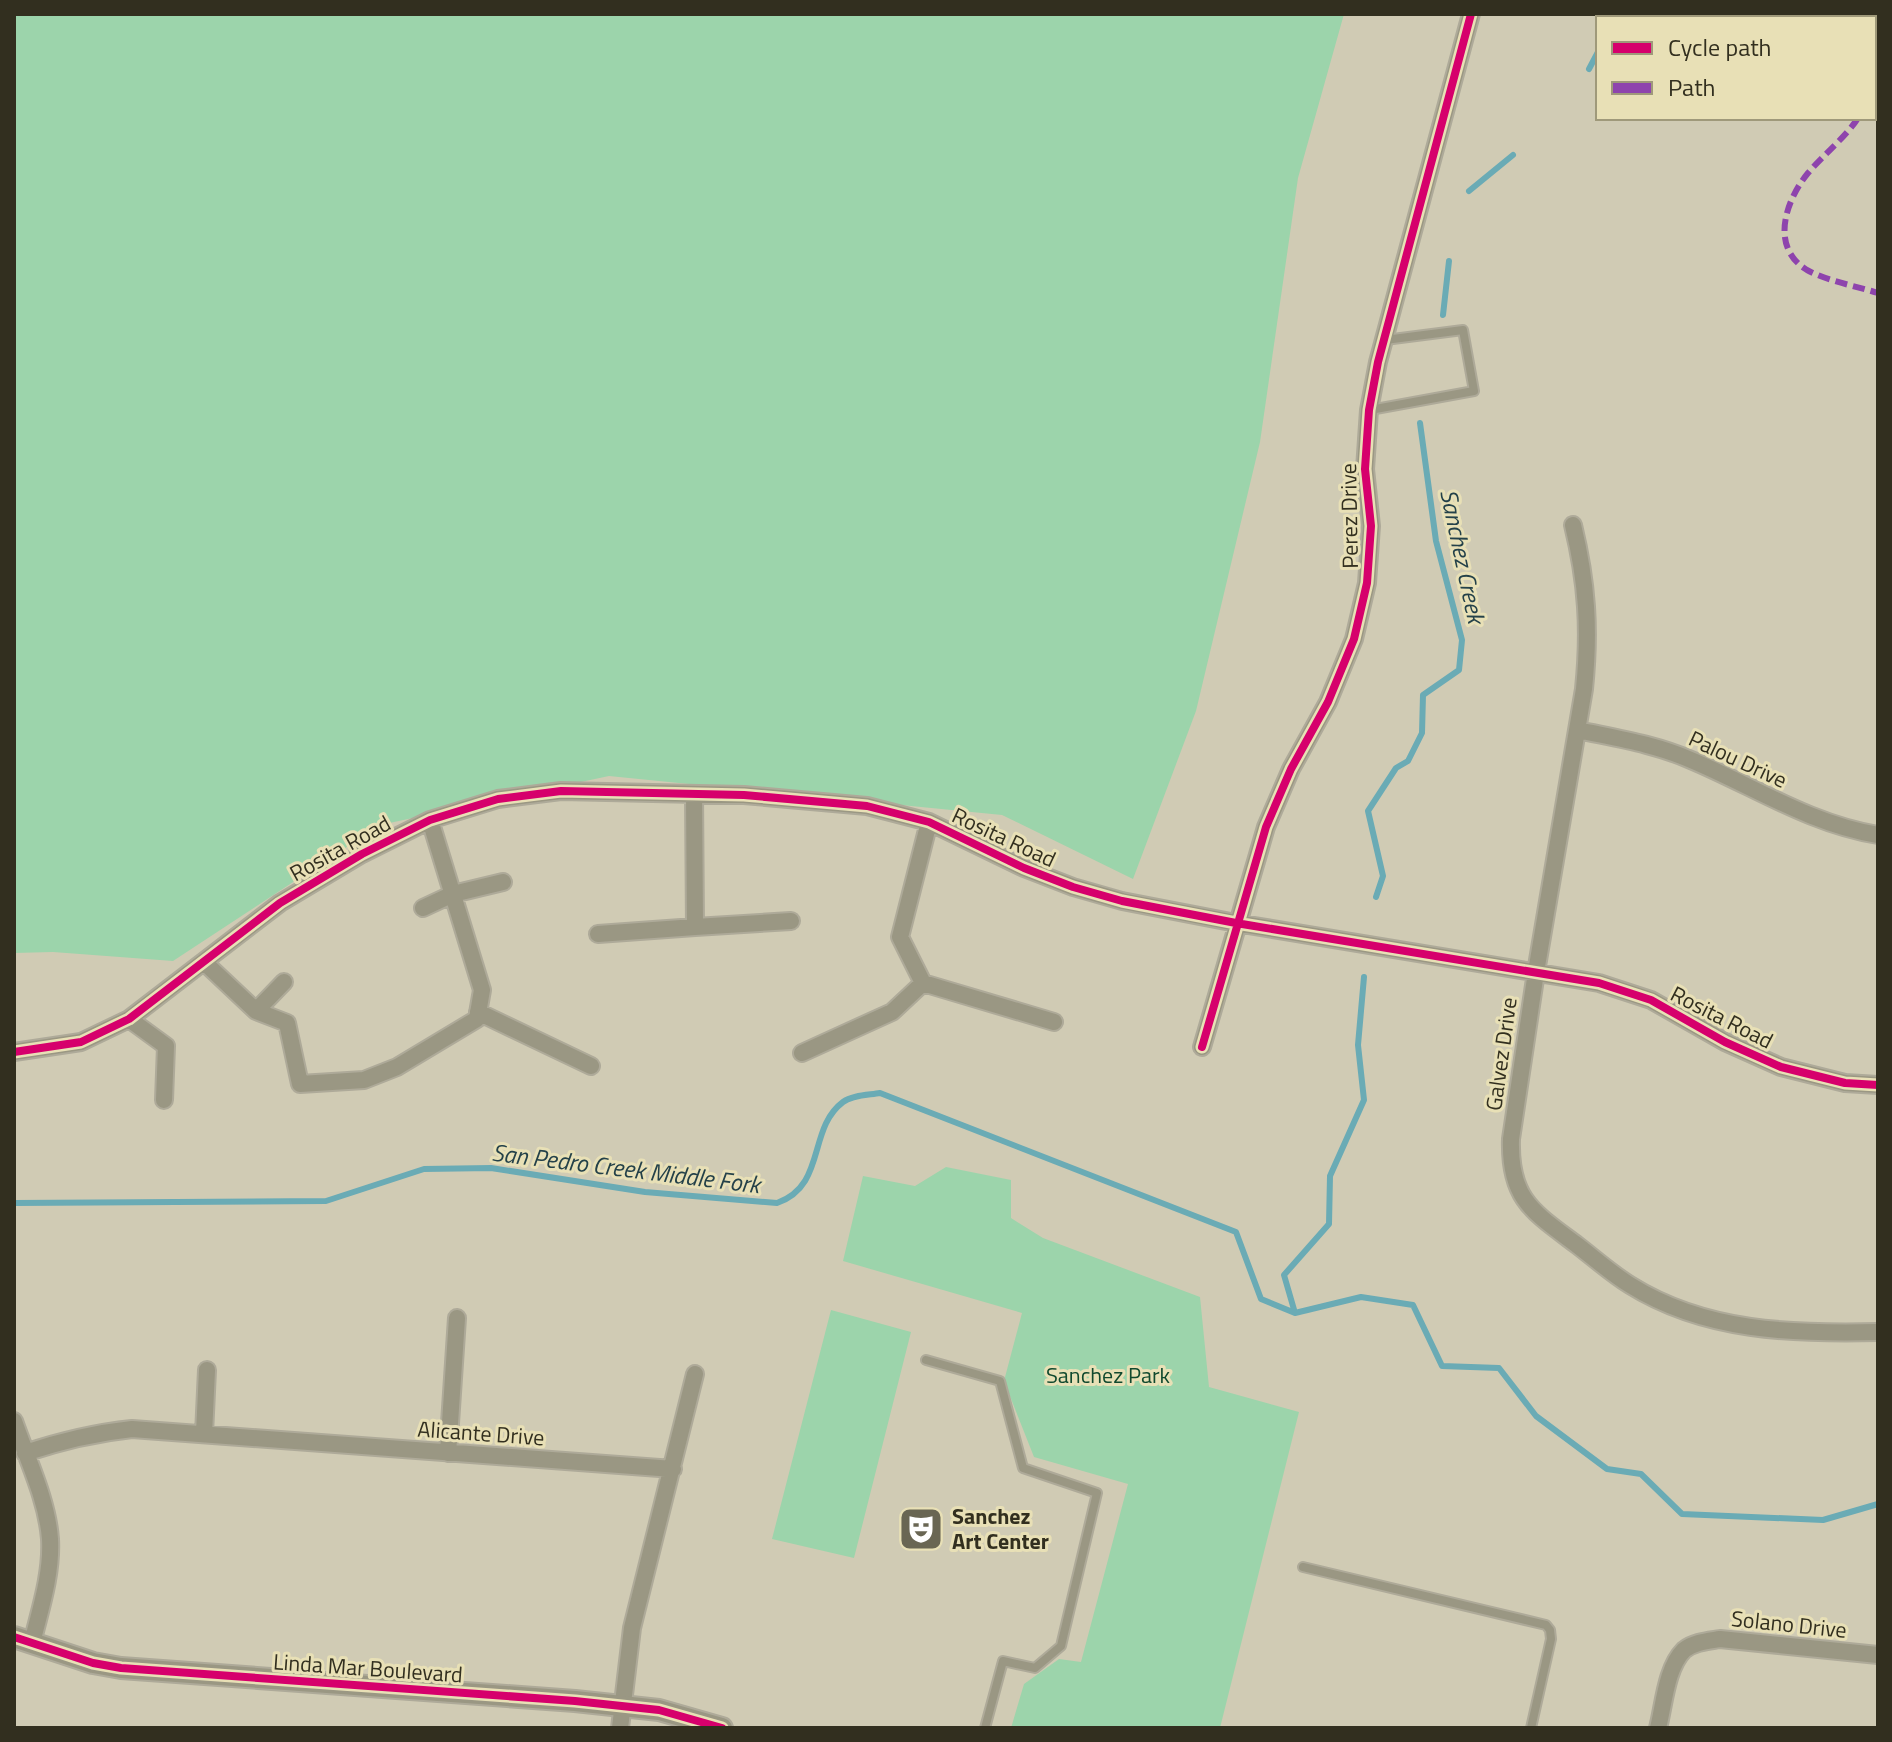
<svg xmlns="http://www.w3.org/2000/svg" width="1892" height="1742" font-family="'Titillium Web',sans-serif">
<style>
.green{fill:#9cd4ab}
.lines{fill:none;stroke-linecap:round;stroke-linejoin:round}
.stream{stroke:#6aabb5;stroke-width:6}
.service-casing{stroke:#aeaa99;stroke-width:12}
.minor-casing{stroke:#aeaa99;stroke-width:20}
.tertiary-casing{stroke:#aeaa99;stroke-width:24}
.service{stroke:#9a9783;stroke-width:8}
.minor{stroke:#9a9783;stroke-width:16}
.tertiary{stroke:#9a9783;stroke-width:20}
.quiet{stroke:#8e44ad;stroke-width:6;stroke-dasharray:12 6;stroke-linecap:butt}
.cycleway-casing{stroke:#e8e0b6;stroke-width:13}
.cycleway{stroke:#d6006c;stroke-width:8}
.labels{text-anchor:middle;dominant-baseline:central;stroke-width:6;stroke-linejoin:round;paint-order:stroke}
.street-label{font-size:22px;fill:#322f1f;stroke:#e8e0b6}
.park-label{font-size:22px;fill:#10492e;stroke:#e8e0b6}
.poi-label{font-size:22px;font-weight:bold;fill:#322f1f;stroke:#e8e0b6;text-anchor:start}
.water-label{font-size:24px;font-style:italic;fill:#244149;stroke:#e8e0b6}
</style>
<rect width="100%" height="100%" fill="#d0cbb4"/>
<!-- green -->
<path class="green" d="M 14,14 L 1344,14 L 1298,178 L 1260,442 L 1196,711 L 1133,879 L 1002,815 L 609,776 L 380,825 L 173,961 L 53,952 L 14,953 Z
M 946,1167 L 1011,1180 L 1011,1218 L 1043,1238 L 1200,1297 L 1209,1387 L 1299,1412 L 1220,1728 L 1011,1728 L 1024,1684 L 1059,1659 L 1081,1662 L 1128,1484 L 1034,1457 L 1004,1381 L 1022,1313 L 843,1261 L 863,1176 L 915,1186 Z
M 831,1310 L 911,1332 L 854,1558 L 772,1539 Z"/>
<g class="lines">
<!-- stream -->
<path class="stream" d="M 1615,18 L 1617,14
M 1589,69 L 1598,52
M 1469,191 L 1513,155
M 1443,315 L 1449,261
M 1376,897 L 1383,876 L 1368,811 L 1396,768 L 1408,761 L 1422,733 L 1423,695 L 1459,670 L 1462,640 L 1436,541 L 1420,423
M 14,1203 L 326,1201 L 424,1169 L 491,1168 L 645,1192 L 777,1203 C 827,1185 807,1129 843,1102 C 852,1095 869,1095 880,1093 L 1236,1232 L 1261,1299 L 1295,1313
M 1295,1313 L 1361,1297 L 1413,1305 L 1442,1366 L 1499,1368 L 1536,1416 L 1607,1469 L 1641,1474 L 1682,1514 L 1823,1520 L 1878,1504
M 1295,1313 L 1284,1275 L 1329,1224 L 1330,1176 L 1364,1100 L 1358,1045 L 1364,977"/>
<!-- service casing -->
<g class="service-casing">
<path id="service" d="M 1370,410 L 1474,391 L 1463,330 L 1385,340
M 926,1360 L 1000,1381 L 1023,1468 L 1097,1493 L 1061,1646 L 1035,1668 L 1003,1661 L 985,1728
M 1303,1567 L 1546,1625 L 1550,1630 L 1551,1639 L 1531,1728"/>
</g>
<!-- minor casing -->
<g class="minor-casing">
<path id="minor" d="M 1573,525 C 1587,583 1590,630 1584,689 L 1536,972 L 1511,1139 C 1509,1199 1533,1212 1577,1245 C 1594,1258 1612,1274 1630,1285 C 1705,1332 1793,1334 1878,1332
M 1578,730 C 1615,738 1655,744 1691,760 C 1753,786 1810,824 1878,835
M 694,794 L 695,927 L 791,921
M 929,822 L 900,937 L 923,983 L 1054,1022
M 423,908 L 453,894 L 503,882
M 598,934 L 695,927
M 204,962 L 256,1011 L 287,1023 L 300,1084 L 364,1080 L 397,1067 L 477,1019 L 482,990 L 430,820
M 256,1011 L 284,982
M 478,1012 L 591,1066
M 129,1019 L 166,1046 L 164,1100
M 1202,1047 L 1266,827 L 1291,769 L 1328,702 L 1354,639 L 1367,583 L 1371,526 L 1365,469 L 1369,410 L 1378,362 L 1471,14
M 14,1052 L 81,1042 L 129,1019 L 280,903 L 362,854 L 430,820 L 498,799 L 561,791 L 744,795 L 867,806 L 929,822 L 1024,868 L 1073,887 L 1122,901 L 1236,923 L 1599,983 L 1651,1000 L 1725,1042 L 1781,1067 L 1845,1083 L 1878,1085
M 802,1053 L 892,1012 L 923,983
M 14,1421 C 27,1459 47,1499 50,1539 C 52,1574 40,1610 32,1643
M 204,1434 L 207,1370
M 25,1453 C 61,1441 94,1433 132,1429 L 673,1469
M 448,1453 L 457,1318
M 620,1728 L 632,1628 L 695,1374
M 1658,1728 C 1664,1705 1666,1668 1684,1650 C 1694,1642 1708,1641 1720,1639 L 1878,1655"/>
</g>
<!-- tertiary casing -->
<g class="tertiary-casing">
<path id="tertiary" d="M 14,1637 L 93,1663 L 121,1668 L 575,1701 L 659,1710 L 722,1728"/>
</g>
<!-- service -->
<use href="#service" class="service"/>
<!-- minor -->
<use href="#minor" class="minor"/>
<!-- tertiary -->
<use href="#tertiary" class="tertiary"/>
<!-- quiet -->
<path class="quiet" d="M 1856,14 L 1857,18
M 1858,118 C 1845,138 1824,154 1808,173 C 1786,200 1769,247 1807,270 C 1827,281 1856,286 1878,293"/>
<!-- cycleway casing -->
<g class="cycleway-casing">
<path id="cycleway" d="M 1202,1047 L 1266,827 L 1291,769 L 1328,702 L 1354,639 L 1367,583 L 1371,526 L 1365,469 L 1369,410 L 1378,362 L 1471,14
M 14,1052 L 81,1042 L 129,1019 L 280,903 L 362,854 L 430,820 L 498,799 L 561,791 L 744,795 L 867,806 L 929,822 L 1024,868 L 1073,887 L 1122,901 L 1236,923 L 1599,983 L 1651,1000 L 1725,1042 L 1781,1067 L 1845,1083 L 1878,1085
M 14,1637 L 93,1663 L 121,1668 L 575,1701 L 659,1710 L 722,1728"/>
</g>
<!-- cycleway -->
<use href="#cycleway" class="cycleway"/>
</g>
<!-- icons -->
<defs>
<g id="theatre-square" transform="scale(2.3)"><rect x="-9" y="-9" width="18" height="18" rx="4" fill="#696653" stroke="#e8e0b6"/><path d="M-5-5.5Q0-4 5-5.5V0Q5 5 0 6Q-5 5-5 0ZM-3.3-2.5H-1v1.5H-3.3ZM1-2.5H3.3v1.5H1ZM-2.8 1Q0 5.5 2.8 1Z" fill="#fff"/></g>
</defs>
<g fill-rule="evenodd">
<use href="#theatre-square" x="921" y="1529"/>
</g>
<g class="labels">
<!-- street labels -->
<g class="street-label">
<text transform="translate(1349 516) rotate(-91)">Perez Drive</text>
<text transform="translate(1738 759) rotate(25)">Palou Drive</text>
<text transform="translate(1004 837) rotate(25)">Rosita Road</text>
<text transform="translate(340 848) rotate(-29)">Rosita Road</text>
<text transform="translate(1722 1017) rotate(27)">Rosita Road</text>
<text transform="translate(1501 1054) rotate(-82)">Galvez Drive</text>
<text transform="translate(481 1433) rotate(4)">Alicante Drive</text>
<text transform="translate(1789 1624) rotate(6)">Solano Drive</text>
<text transform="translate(368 1668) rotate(4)">Linda Mar Boulevard</text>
</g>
<!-- park labels -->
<g class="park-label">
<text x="1108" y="1375">Sanchez Park</text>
</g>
<!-- poi labels -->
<g class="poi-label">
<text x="952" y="1516">Sanchez<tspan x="952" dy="25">Art Center</tspan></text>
</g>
<!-- water labels -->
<g class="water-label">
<text transform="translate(1463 556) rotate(78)">Sanchez Creek</text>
<text transform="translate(626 1168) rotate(7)">San Pedro Creek Middle Fork</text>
</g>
</g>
<!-- border -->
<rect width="1892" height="1742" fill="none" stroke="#322f1f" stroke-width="32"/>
<!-- legend -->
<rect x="1596" y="16" width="280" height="104" fill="#e8e0b6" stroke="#9f997a" stroke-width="2"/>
<rect x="1612" y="42" width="40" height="12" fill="#d6006c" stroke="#9f997a" stroke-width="2"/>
<text x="1668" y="56" font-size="24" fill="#322f1f">Cycle path</text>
<rect x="1612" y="82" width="40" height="12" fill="#8e44ad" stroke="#9f997a" stroke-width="2"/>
<text x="1668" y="96" font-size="24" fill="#322f1f">Path</text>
</svg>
